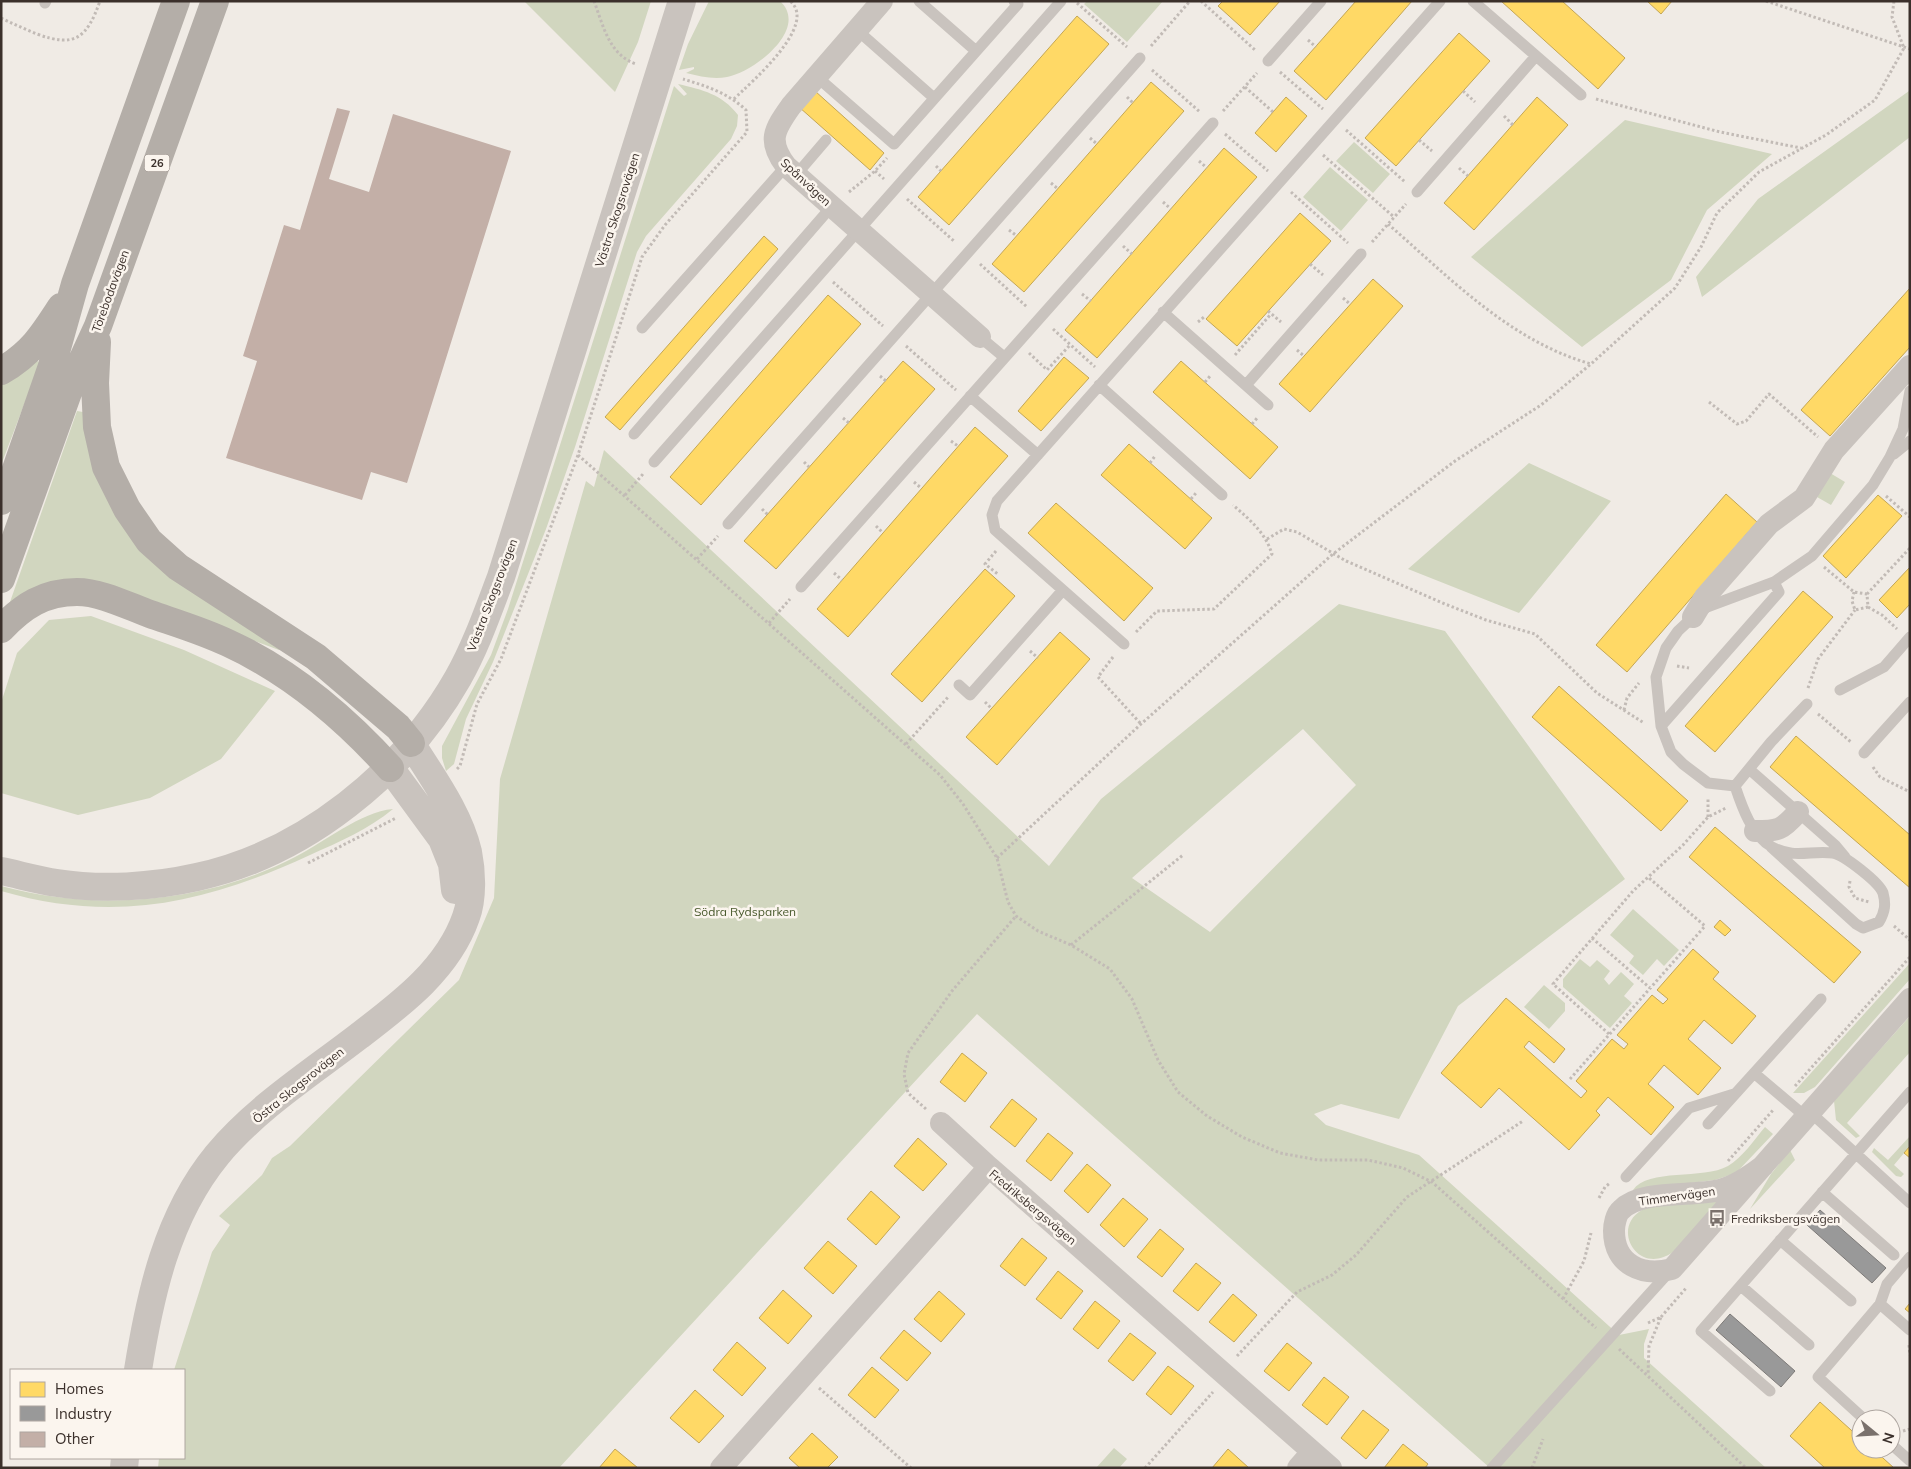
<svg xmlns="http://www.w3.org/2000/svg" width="1911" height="1469" font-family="Mulish,sans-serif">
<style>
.green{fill:#d1d6bf;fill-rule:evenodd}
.homes{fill:#ffd966;stroke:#c4a654}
.industry{fill:#999;stroke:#7d7a78}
.building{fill:#c3afa7}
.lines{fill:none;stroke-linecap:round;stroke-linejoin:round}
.path{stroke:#c2bbb6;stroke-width:3;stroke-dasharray:2.5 2.5;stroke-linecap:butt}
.service{stroke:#c9c3be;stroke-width:11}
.minor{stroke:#c9c3be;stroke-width:22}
.tertiary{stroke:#c9c3be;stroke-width:28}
.trunk{stroke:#b4aea8;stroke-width:28}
.labels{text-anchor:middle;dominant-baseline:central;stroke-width:5;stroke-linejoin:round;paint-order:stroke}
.shield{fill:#fbf5ee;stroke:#756b66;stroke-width:1}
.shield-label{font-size:11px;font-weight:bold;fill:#3b302b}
.street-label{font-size:12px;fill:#3b302b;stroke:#fbf5ee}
.park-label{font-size:12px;fill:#4a5a2e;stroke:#fbf5ee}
.poi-label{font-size:12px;fill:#3b302b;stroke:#fbf5ee;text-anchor:start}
</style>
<rect width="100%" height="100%" fill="#f0ebe5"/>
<!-- green -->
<path class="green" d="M 524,1 L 651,1 L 638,42 L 615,92 Z
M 709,1 L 780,1 C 810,29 754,72 727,77 C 713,80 700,76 686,73 L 694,69 L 694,67 L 679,70 L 688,44 Z
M 1087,1 L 1163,1 L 1127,42 L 1084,4 Z
M 678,84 C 703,90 722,94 738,115 L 737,126 L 731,139 L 646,236 L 637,252 L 575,447 L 546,529 L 493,662 L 466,719 L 454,764 L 446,771 L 442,758 L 442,746 L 491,655 L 508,609 L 674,86 L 684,96 L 687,94 Z
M 1909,91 L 1910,137 L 1702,297 L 1696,277 L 1758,199 Z
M 1625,120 L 1772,154 L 1707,210 L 1671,280 L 1582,347 L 1471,257 Z
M 1354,142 L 1390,174 L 1373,193 L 1336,161 Z
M 1330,167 L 1368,200 L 1341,231 L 1303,197 Z
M 38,361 L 40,363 L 1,465 L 1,383 Z
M 77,411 L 83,412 L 101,482 L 283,646 L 279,650 L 164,608 L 10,602 Z
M 604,450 L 1049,866 L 1101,799 L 1339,604 L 1445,631 L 1625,879 L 1458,1006 L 1399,1119 L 1341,1104 L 1314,1114 L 1326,1125 L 1419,1155 L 1619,1335 L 1649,1329 L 1644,1344 L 1644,1358 L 1766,1468 L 1490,1468 L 977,1014 L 559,1468 L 158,1468 L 159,1458 L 184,1458 L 184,1370 L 174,1370 L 212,1252 L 230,1225 L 219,1216 L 262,1175 L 272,1158 L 290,1146 L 459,980 L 494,898 L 500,779 L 586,481 L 594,487 ZM 1303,729 L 1356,785 L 1210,932 L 1132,878 Z
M 1529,463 L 1611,501 L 1519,613 L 1408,569 Z
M 1830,473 L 1845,482 L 1831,505 L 1817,497 Z
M 91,616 L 184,650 L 275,691 L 221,759 L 150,798 L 78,815 L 1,793 L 1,703 L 17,653 L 49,620 Z
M 393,809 C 369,829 339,842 310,855 C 206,903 115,924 1,891 L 1,886 C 96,912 207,903 295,857 C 325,842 360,812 393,809 Z
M 1633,909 L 1679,950 L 1664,966 L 1657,959 L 1643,975 L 1629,963 L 1634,956 L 1610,935 Z
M 1580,959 L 1590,967 L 1597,960 L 1610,971 L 1604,979 L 1609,985 L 1621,972 L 1634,984 L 1624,996 L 1632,1003 L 1610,1028 L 1563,987 L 1563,979 Z
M 1910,963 L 1910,979 L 1815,1087 L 1804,1093 L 1793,1093 Z
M 1544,985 L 1565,1003 L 1565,1011 L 1549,1029 L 1524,1007 Z
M 1910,1016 L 1910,1052 L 1847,1123 L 1860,1136 L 1856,1138 L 1836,1120 L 1834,1101 Z
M 1765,1127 L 1773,1134 L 1736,1173 L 1715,1180 L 1633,1190 C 1648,1168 1703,1180 1728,1166 C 1742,1158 1754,1140 1765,1127 Z
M 1910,1136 L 1910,1146 L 1894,1165 L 1904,1174 L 1901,1177 L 1896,1176 L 1872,1152 L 1874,1148 L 1888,1160 Z
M 1790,1150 L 1795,1160 L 1750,1209 L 1771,1174 Z
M 1711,1198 L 1718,1203 L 1673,1252 C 1638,1277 1610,1228 1642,1210 C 1655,1202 1694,1201 1711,1198 Z
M 1114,1448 L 1127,1459 L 1119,1468 L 1096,1468 Z"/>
<!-- homes -->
<path class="homes" d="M 1223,1 L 1280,1 L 1250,35 L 1218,6 Z
M 1356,1 L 1412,1 L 1326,100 L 1294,71 Z
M 1501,1 L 1562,1 L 1625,58 L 1598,89 Z
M 1647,1 L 1672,1 L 1661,14 Z
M 1077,16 L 1109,44 L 949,225 L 918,197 Z
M 1459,33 L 1490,61 L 1396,166 L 1365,138 Z
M 1151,82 L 1184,111 L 1024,292 L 992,264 Z
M 815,91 L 884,153 L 870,170 L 799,107 Z
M 1286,97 L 1307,116 L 1276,152 L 1255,133 Z
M 1537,97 L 1568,125 L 1474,230 L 1444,203 Z
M 1224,148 L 1257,177 L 1097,358 L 1065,330 Z
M 1300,213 L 1331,241 L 1237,346 L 1206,319 Z
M 764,236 L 778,249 L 620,430 L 605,417 Z
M 1373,279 L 1403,306 L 1310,412 L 1279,384 Z
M 1910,288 L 1910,347 L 1830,436 L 1801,410 Z
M 828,295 L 861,324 L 701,505 L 670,477 Z
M 1064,357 L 1089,378 L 1041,431 L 1018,411 Z
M 903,361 L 935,389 L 776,569 L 744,541 Z
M 1181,361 L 1278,447 L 1250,479 L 1153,392 Z
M 975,427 L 1008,456 L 848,637 L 817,609 Z
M 1129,444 L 1212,518 L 1185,549 L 1101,475 Z
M 1726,494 L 1757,522 L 1627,672 L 1596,645 Z
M 1878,495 L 1902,516 L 1846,578 L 1823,556 Z
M 1056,503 L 1153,588 L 1124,621 L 1028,533 Z
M 1910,567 L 1910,604 L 1897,618 L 1879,600 Z
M 985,569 L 1015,596 L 922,702 L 891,674 Z
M 1803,591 L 1833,617 L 1715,752 L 1685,726 Z
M 1060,632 L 1090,659 L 997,765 L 966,737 Z
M 1559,686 L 1688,801 L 1661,831 L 1532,717 Z
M 1796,736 L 1910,835 L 1910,888 L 1770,767 Z
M 1715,827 L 1861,952 L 1834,983 L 1689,857 Z
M 1720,920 L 1731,930 L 1725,936 L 1714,927 Z
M 1693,949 L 1719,972 L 1713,979 L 1756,1016 L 1732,1044 L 1704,1020 L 1688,1039 L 1721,1068 L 1698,1095 L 1664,1065 L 1648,1084 L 1674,1107 L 1651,1135 L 1608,1097 L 1596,1111 L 1600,1115 L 1569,1150 L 1499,1088 L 1481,1108 L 1441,1073 L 1506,998 L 1565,1049 L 1554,1063 L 1529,1041 L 1524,1047 L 1581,1098 L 1587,1091 L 1576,1081 L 1612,1039 L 1624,1049 L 1628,1044 L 1617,1035 L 1652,995 L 1663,1004 L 1668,999 L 1657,990 Z
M 962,1053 L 987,1073 L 965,1102 L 940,1082 Z
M 1012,1099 L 1037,1119 L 1015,1147 L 990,1127 Z
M 1048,1133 L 1073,1153 L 1051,1181 L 1026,1161 Z
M 918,1138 L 947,1164 L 923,1191 L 894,1166 Z
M 1910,1146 L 1910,1158 L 1904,1153 Z
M 1087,1164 L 1111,1185 L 1088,1213 L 1064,1191 Z
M 871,1191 L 900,1217 L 876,1245 L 847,1219 Z
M 1123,1198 L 1148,1219 L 1124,1247 L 1100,1225 Z
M 1160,1229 L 1184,1249 L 1162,1277 L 1137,1257 Z
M 1022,1238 L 1047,1258 L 1025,1286 L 1000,1266 Z
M 828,1241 L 857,1266 L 833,1294 L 804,1268 Z
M 1196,1263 L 1221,1283 L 1198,1311 L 1173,1291 Z
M 1058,1271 L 1083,1291 L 1061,1319 L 1036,1299 Z
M 783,1290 L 812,1316 L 788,1344 L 759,1318 Z
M 939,1291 L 965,1314 L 941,1342 L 914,1319 Z
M 1233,1294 L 1257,1315 L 1234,1342 L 1209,1322 Z
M 1095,1301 L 1120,1321 L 1098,1349 L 1073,1329 Z
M 1910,1303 L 1910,1313 L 1905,1309 Z
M 904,1330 L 931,1353 L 907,1381 L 880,1358 Z
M 1130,1333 L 1156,1353 L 1133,1381 L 1108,1361 Z
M 737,1342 L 766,1368 L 742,1396 L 713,1370 Z
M 1287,1343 L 1312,1363 L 1289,1391 L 1264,1371 Z
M 1168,1366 L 1194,1386 L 1171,1415 L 1146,1394 Z
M 872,1367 L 899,1390 L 875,1418 L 848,1395 Z
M 1324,1377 L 1349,1397 L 1327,1425 L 1302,1405 Z
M 695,1390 L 724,1416 L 699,1443 L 670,1418 Z
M 1820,1402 L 1861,1439 L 1861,1449 L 1873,1449 L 1894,1468 L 1825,1468 L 1790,1436 Z
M 1363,1410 L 1389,1430 L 1366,1459 L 1341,1438 Z
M 812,1433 L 838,1457 L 827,1468 L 800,1468 L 789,1458 Z
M 1403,1444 L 1428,1464 L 1425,1468 L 1384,1468 Z
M 615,1449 L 638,1468 L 599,1468 Z
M 1228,1449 L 1249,1468 L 1212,1468 Z"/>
<!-- industry -->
<path class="industry" d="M 1820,1210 L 1886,1268 L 1872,1283 L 1807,1225 Z
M 1730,1314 L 1795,1371 L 1781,1387 L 1716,1330 Z"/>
<!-- building -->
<path class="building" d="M 337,108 L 350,111 L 329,179 L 369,192 L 393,114 L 511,151 L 407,483 L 371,472 L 362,500 L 226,458 L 257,361 L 243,356 L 284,225 L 300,230 Z"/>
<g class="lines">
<!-- path -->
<path class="path" d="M 594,1 C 603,25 609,55 636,64
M 1201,1 L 1255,50
M 1766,1 L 1910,49
M 1077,3 L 1127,47
M 1,18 C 13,24 25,29 37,34 C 75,48 87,38 100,1
M 1308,40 L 1316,47
M 1151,46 L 1190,1
M 1152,70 L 1200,112
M 1280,72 L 1323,109
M 1245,87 L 1273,112
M 1463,91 L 1475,102
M 1127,97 L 1133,103
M 734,99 C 750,83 819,25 790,1
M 1596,99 L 1720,132 L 1801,148
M 1223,111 L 1257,73
M 1504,116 L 1513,125
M 1346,130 L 1405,182
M 1225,134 L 1268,171
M 1090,138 L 1097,144
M 1419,140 L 1432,151
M 1323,155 L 1394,217
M 1199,161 L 1207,168
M 936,166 L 941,171
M 1459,168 L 1468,176
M 875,171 L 884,179
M 1051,183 L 1058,189
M 849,192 L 875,171 L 887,158
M 1291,192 L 1348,243
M 907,199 L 955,242
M 1163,202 L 1171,209
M 1388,224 C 1450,278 1510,341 1591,364
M 1009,230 L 1017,236
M 1372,242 L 1406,204
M 1123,246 L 1132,254
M 980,264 L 1027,307
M 1310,264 L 1323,275
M 833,282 L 883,326
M 1082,294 L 1091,301
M 1343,298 L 1350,304
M 1268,311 L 1281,322
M 1198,322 L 1204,317
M 1053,329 L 1095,367
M 906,346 L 956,390
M 1297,350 L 1304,356
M 1029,353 L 1047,370 L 1070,345
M 1235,355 L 1271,314
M 880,376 L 886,381
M 1205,382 L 1211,375
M 1709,402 L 1737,424 L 1746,421 L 1769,394 L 1818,437
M 843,418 L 849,423
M 1252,424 L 1258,417
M 951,441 L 958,446
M 578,455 L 940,775 L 963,804 L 997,858 L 1008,902 L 1016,916 L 1038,931 L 1071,945 L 1110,969 L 1132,999 L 1158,1060 L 1178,1092 L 1207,1116 L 1242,1137 L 1280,1153 L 1318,1160 L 1368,1160 L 1403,1168 L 1432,1182 L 1596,1328
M 804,462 L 809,467
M 1150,463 L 1155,456
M 914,482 L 921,488
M 625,495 L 643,474
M 1886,496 L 1910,517
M 1191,499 L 1196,493
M 762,509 L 768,515
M 876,526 L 883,533
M 1267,539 L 1284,529 L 1297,532 L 1346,561 L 1445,604 L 1486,620 L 1535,634 L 1597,693 L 1644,723
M 996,551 L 985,564 L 999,575
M 697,559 L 718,536
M 1824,567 L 1854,592 L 1867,594 L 1868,607 L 1855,610 L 1852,601 L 1854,592
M 834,573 L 842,580
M 1867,594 L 1910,548
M 1868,607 L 1882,615 L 1897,629
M 769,623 L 790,599
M 1136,632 L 1157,611 L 1214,609 L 1272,554 C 1265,532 1250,520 1233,505
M 1030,651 L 1038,658
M 1113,657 L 1098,677 L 1141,724
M 1677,666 L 1689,668
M 1808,688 L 1818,659 L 1855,610
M 985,702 L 992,709
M 1624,710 L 1627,698 L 1639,683
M 1818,714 L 1851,742
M 906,744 L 949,696
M 1873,767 L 1880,777 L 1910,792
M 457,769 L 460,766 L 477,704 L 501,659 L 578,455 L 642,257 L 665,225 L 747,132 L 746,110 C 728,93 706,86 683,79
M 1708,817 L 1708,798
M 997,858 L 1141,724 L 1333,554 L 1455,461 L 1541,405 L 1591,364 L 1675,288 L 1701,247 L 1717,213 L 1759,172 L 1826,135 L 1875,100 L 1904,48 L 1892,17 L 1894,1
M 308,863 L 396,818
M 1850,881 L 1849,887 L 1855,898 L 1869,902
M 1894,926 L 1910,940
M 1592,938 L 1650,988
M 1071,945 L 1183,855
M 1609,1034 L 1553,984 L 1633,891 L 1683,845 L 1708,817 L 1726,808
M 1570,1079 L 1705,926 L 1649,878
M 1795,1086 L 1910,957
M 926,1109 L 908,1093 L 904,1074 L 908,1053 L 952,991 L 1016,916
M 1728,1161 L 1774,1109
M 1599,1198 L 1605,1187 L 1610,1183
M 1563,1299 L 1584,1261 L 1591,1233
M 1661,1317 L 1687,1287
M 1648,1323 L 1661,1317 L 1649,1346 L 1648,1375
M 1909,1345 L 1910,1355
M 1619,1349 L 1746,1468
M 1237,1356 L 1297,1292 L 1332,1275 L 1356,1255 L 1407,1197 L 1523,1121
M 819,1388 L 911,1468
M 1903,1431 L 1910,1429
M 1145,1468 L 1213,1392
M 1532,1468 L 1543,1439"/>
<!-- service -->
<path class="service" d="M 919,1 L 976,51
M 1473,1 L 1581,95
M 45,3 L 46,1
M 857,30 L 934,98
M 1268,61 L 1321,1
M 817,77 L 894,144 L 1018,4 L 1014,1
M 796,175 L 826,140
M 1417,192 L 1536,56
M 1163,312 L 1268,405
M 642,328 L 786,166
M 980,337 L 1004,357
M 1099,385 L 1222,495
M 1246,385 L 1361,254
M 970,396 L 1038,455
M 634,434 L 832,206
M 1894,454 L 1910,441
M 654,462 L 1061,1
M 728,524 L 1140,58
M 801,587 L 1213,123
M 1124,644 L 995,530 L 992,515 L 997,501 L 1440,1
M 959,685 L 970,695 L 1063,590
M 1840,690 L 1884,667 L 1910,637
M 1661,726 L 1779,592 L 1774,582
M 1864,753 L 1910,702
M 1749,769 L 1835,845 L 1845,857
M 1735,786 L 1708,783 L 1683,764 L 1671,752 L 1661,726 L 1656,677 L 1666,648 L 1678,631 L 1693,617 L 1707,607 L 1774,582 L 1812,556 L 1873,485 L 1890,457 L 1903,429 L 1910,391
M 1735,786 C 1742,807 1752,836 1772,847 C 1794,859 1811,850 1833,853 C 1844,855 1879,882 1883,893 C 1886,904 1885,912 1879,922 L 1863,928 L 1856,924 L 1771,847
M 1735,786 L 1771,742 L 1807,704
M 1754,1073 L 1806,1117
M 1810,1112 L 1910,1203
M 1708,1124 L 1821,999
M 1626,1177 L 1689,1108 L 1734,1094
M 1822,1192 L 1894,1255
M 1780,1240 L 1851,1301
M 1741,1286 L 1809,1345
M 1880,1304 L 1910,1330
M 1770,1391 L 1701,1331 L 1910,1092
M 1864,1419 L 1818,1377 L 1880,1304 L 1887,1284 L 1910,1257
M 1891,1444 L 1910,1461
M 1492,1468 L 1670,1271"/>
<!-- minor -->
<path class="minor" d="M 882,1 L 791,106 C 774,130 767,141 786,166 L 980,337
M 1693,617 L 1705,597 L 1769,524 L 1804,498 L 1834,450 L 1910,366
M 1755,831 C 1779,831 1782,830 1798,812
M 941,1123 L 989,1167
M 1763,1166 C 1750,1176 1736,1186 1720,1190 C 1693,1197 1641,1189 1621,1210 C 1616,1214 1614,1225 1614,1231 C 1614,1265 1643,1277 1672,1269 L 1910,999
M 721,1468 L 989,1167 L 1331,1468
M 1298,1468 L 1312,1452"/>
<!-- tertiary -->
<path class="tertiary" d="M 390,768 L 442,839 L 452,864 L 455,890
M 1,871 C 20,875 38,880 57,883 C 101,890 153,887 197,877 C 304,854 404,773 458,678 C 476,646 488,611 501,577 L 682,1
M 138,1370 C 150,1295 167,1216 217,1155 C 256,1108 311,1073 359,1036 C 401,1004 448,969 466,917 C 473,898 472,872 468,852 C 459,813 432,777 411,743
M 124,1468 L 125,1458"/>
<!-- trunk -->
<path class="trunk" d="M 97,342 L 95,383 L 97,427 L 106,467 L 127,509 L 149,541 L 178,567 L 316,657 L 398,727 L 411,743
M 1,371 C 31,354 43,335 61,307
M 1,501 L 15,472 L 52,366 L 75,284 L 176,1
M 1,579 L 70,387 L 98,326 L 215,1
M 1,629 C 23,606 44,592 77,592 C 101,592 128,606 150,614 C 176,623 203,631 228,643 C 291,672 344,717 390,768"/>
</g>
<!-- icons -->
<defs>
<g id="bus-bare" transform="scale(1.35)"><path d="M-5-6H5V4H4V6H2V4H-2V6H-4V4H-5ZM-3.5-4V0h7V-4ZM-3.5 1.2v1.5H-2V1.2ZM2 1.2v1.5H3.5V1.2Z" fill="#7a716c" stroke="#fbf5ee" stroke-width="2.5" paint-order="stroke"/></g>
</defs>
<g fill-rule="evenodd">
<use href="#bus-bare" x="1717" y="1218"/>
</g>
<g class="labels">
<!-- shield labels -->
<rect class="shield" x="144.5" y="154.5" width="25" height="17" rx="4"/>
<g class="shield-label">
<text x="157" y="163">26</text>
</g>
<!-- street labels -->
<g class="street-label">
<text transform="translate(806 182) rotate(43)">Spånvägen</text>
<text transform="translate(617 210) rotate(-72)">Västra Skogsrovägen</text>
<text transform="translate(110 291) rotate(-70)">Törebodavägen</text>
<text transform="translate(492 595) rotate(-69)">Västra Skogsrovägen</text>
<text transform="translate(298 1085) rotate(-39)">Östra Skogsrovägen</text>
<text transform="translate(1677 1196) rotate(-8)">Timmervägen</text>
<text transform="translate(1033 1207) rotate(40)">Fredriksbergsvägen</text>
</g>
<!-- park labels -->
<g class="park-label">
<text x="745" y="911">Södra Rydsparken</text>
</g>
<!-- poi labels -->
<g class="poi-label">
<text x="1731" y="1218">Fredriksbergsvägen</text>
</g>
</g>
<!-- border -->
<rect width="1911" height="1469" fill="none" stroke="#3b302b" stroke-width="5"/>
<!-- legend -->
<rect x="10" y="1369" width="175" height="90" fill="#fbf5ee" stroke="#aea6a0"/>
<rect x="20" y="1382" width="25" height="15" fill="#ffd966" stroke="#aea6a0"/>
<text x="55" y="1394" font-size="15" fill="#3b302b">Homes</text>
<rect x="20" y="1406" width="25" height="15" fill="#999999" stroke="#aea6a0"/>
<text x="55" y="1419" font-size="15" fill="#3b302b">Industry</text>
<rect x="20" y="1432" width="25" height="15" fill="#c3afa7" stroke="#aea6a0"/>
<text x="55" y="1444" font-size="15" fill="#3b302b">Other</text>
<!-- north arrow -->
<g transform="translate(1876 1434) rotate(108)"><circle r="24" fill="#fbf5ee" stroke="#aea6a0"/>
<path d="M0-4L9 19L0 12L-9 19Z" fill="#7a716c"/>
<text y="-8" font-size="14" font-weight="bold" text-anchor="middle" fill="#3b302b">N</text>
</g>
</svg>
